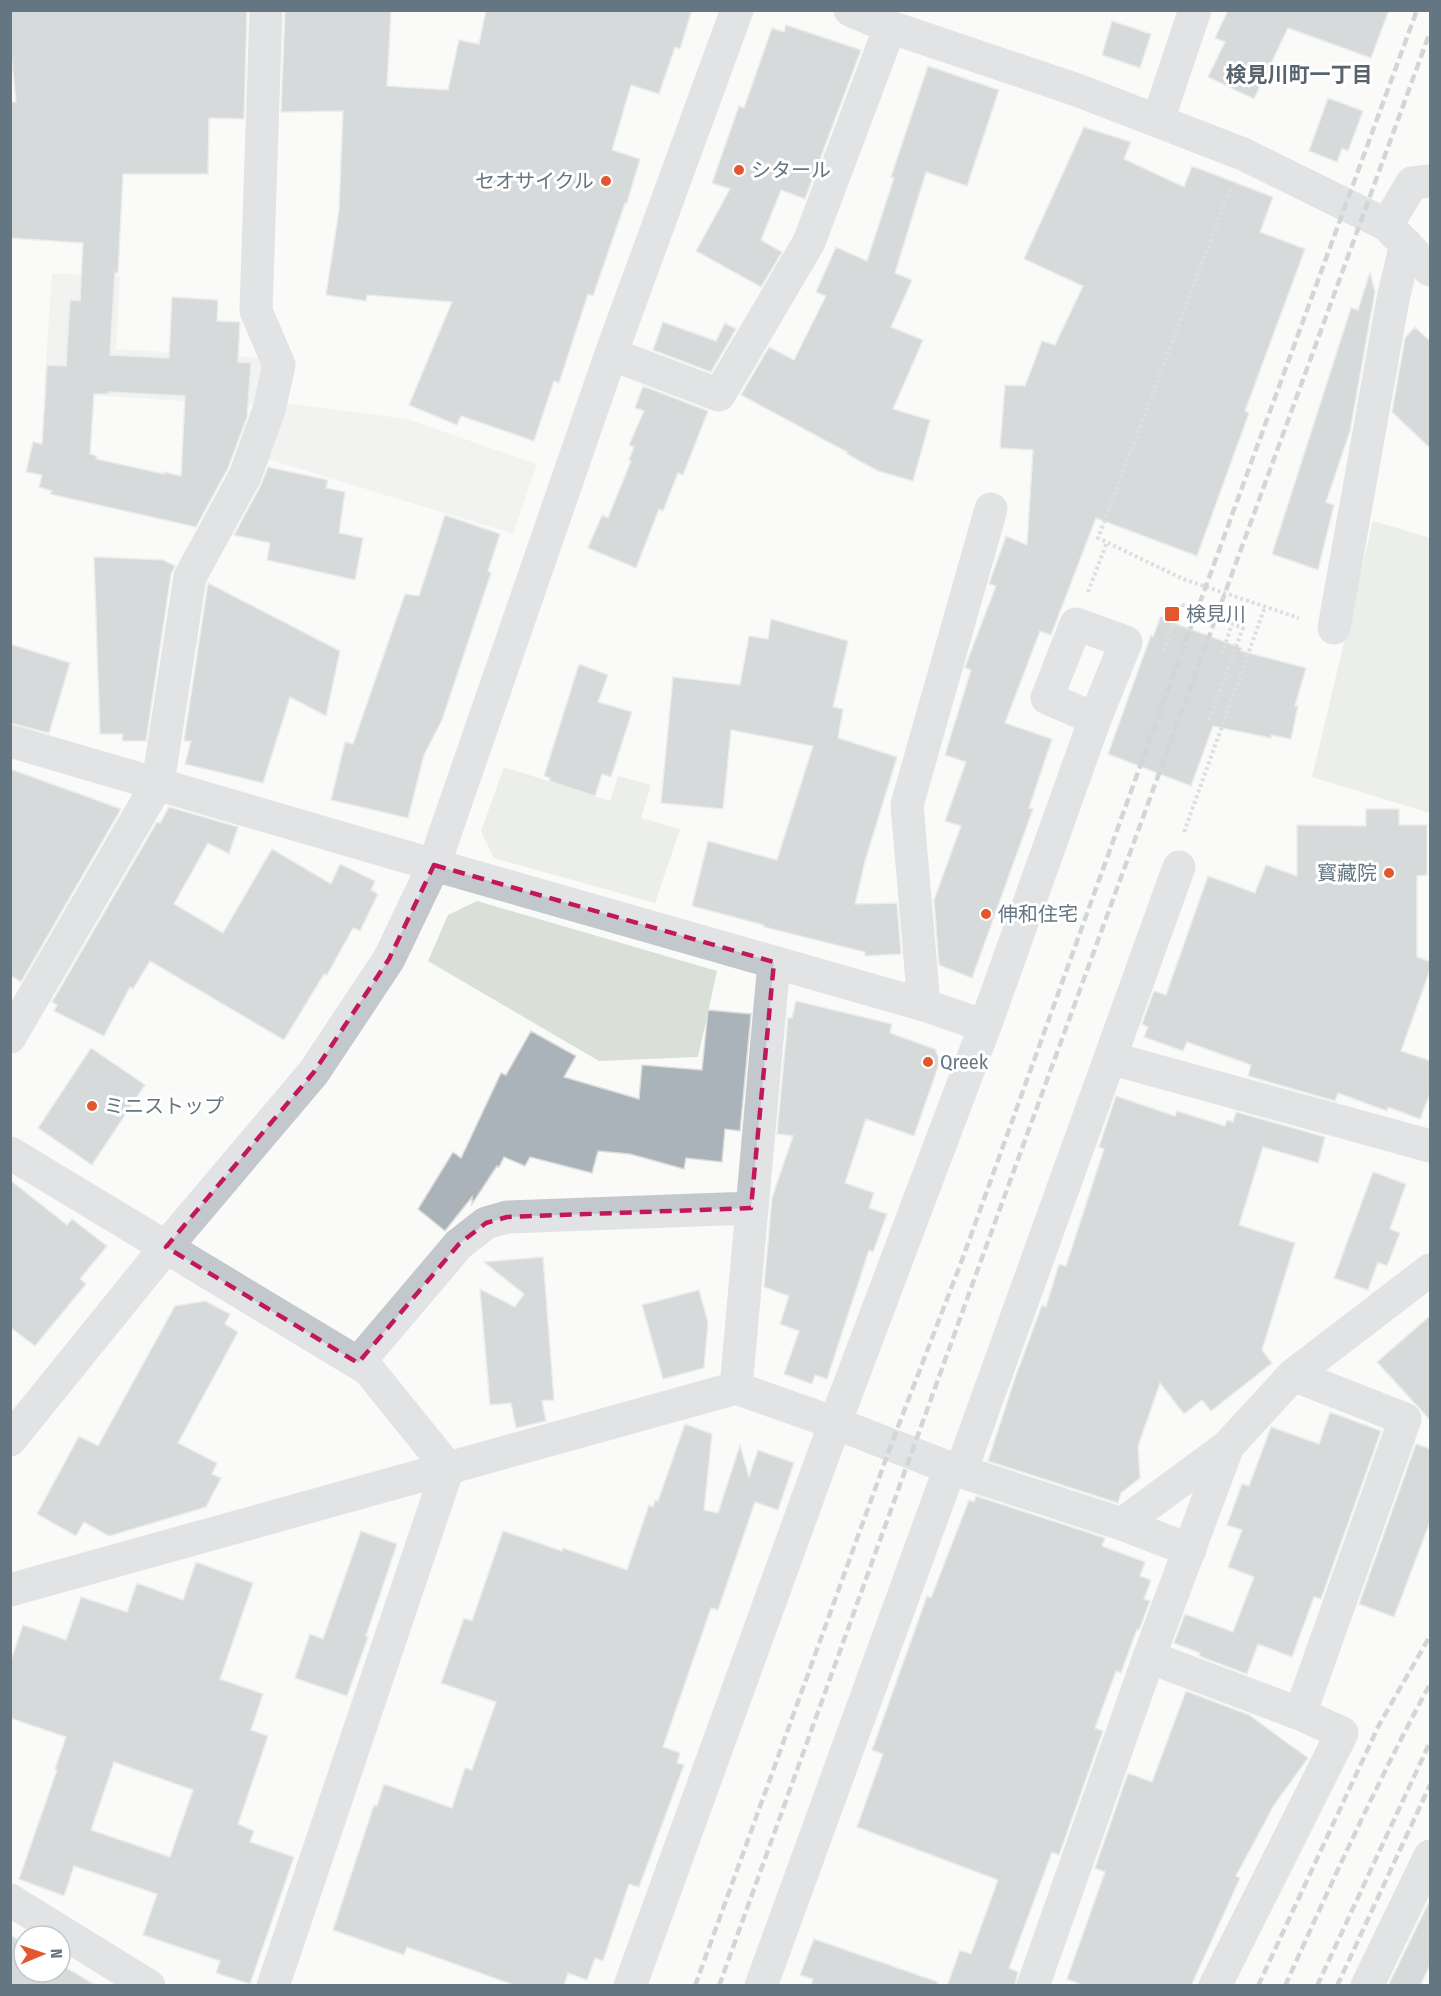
<svg xmlns="http://www.w3.org/2000/svg" width="1441" height="1996" font-family="'Fira Sans Condensed','Noto Sans JP',sans-serif">
<style>
.built{fill:#e8e9e9}
.green{fill:#dadfd7}
.building{fill:#aab3b9;stroke:#dcdcda;stroke-width:1.5;fill-rule:evenodd}
.lines{fill:none;stroke-linecap:round;stroke-linejoin:round}
.path{stroke:#bbbfc2;stroke-width:4;stroke-dasharray:3 3;stroke-linecap:butt}
.minor{stroke:#c3c8cc;stroke-width:33}
.rail{stroke:#a2aab0;stroke-width:4.5;stroke-dasharray:9 4.5;stroke-linecap:butt}
.marked{fill:none;stroke:#c2185b;stroke-width:4.5;stroke-dasharray:12 8;stroke-linejoin:round}
.poi-dot{fill:#e4572e;stroke:#fff;stroke-width:2}
.labels{text-anchor:middle;dominant-baseline:central;stroke-width:6;stroke-linejoin:round;paint-order:stroke}
.poi-label{font-size:20px;fill:#657683;stroke:#fff;text-anchor:start}
.neighbourhood-label{font-size:21px;font-weight:bold;fill:#57646e;stroke:#fff}
</style>
<rect width="100%" height="100%" fill="#fafaf8"/>
<!-- built -->
<path class="built" d="M 52,273 L 120,277 L 116,349 L 263,358 L 260,406 L 44,392 Z
M 276,402 L 407,419 L 537,464 L 513,534 L 258,456 Z"/>
<!-- green -->
<path class="green" d="M 1373,521 L 1430,538 L 1430,813 L 1312,777 Z
M 504,767 L 610,801 L 618,776 L 651,785 L 641,818 L 680,829 L 655,903 L 494,858 L 481,831 Z
M 477,901 L 717,971 L 698,1057 L 599,1061 L 428,961 L 448,915 Z"/>
<!-- building -->
<path class="building" d="M 10,10 L 247,10 L 244,119 L 209,118 L 208,174 L 123,174 L 118,273 L 115,272 L 110,355 L 169,358 L 172,297 L 218,300 L 217,321 L 240,322 L 238,362 L 251,363 L 247,417 L 228,468 L 196,527 L 50,494 L 52,491 L 39,487 L 42,475 L 26,472 L 33,442 L 42,444 L 47,365 L 66,366 L 70,300 L 80,301 L 83,243 L 10,238 L 10,102 L 16,102 L 10,43 ZM 108,392 L 185,396 L 181,476 L 164,472 L 164,474 L 96,459 L 97,456 L 90,454 L 94,394 L 108,394 Z
M 285,10 L 391,10 L 387,86 L 448,90 L 459,40 L 479,44 L 486,10 L 692,10 L 680,49 L 675,47 L 659,94 L 631,85 L 612,150 L 640,159 L 627,203 L 625,203 L 593,296 L 588,294 L 559,383 L 554,381 L 534,441 L 461,416 L 457,425 L 409,405 L 452,302 L 367,295 L 366,301 L 326,295 L 339,210 L 343,111 L 281,112 Z
M 1228,10 L 1389,10 L 1371,58 L 1288,28 L 1254,99 L 1208,77 L 1225,42 L 1215,38 Z
M 1112,21 L 1151,34 L 1140,68 L 1102,55 Z
M 786,25 L 861,50 L 805,199 L 781,190 L 761,240 L 782,252 L 761,287 L 696,251 L 730,189 L 712,183 L 739,106 L 744,108 L 772,28 L 784,32 Z
M 928,66 L 999,90 L 967,186 L 926,172 L 895,273 L 912,280 L 891,327 L 923,340 L 893,409 L 930,420 L 913,481 L 878,471 L 847,454 L 847,452 L 741,395 L 769,347 L 794,360 L 826,296 L 816,292 L 836,247 L 867,261 L 894,178 L 891,177 Z
M 1328,98 L 1363,111 L 1348,151 L 1342,148 L 1337,162 L 1309,151 Z
M 1084,127 L 1131,142 L 1124,159 L 1184,187 L 1192,166 L 1273,197 L 1260,232 L 1305,249 L 1245,411 L 1249,413 L 1197,556 L 1096,518 L 1051,635 L 1040,631 L 1005,723 L 1052,739 L 1029,808 L 1033,809 L 972,978 L 939,965 L 934,900 L 961,826 L 945,821 L 966,762 L 945,755 L 971,670 L 965,668 L 968,659 L 996,586 L 989,584 L 1006,536 L 1027,545 L 1033,450 L 1000,448 L 1005,385 L 1025,386 L 1042,341 L 1055,345 L 1083,286 L 1024,259 Z
M 1370,272 L 1375,292 L 1350,431 L 1326,502 L 1334,505 L 1318,570 L 1272,554 L 1351,308 L 1358,310 Z
M 663,322 L 716,341 L 725,323 L 736,329 L 711,372 L 653,350 Z
M 1415,327 L 1431,342 L 1431,449 L 1392,412 L 1405,338 Z
M 643,386 L 708,411 L 683,475 L 678,473 L 663,511 L 659,509 L 636,568 L 588,548 L 602,515 L 608,518 L 631,461 L 629,460 L 634,447 L 629,445 L 644,411 L 635,408 Z
M 268,467 L 328,480 L 326,488 L 345,492 L 339,533 L 363,538 L 355,580 L 267,560 L 270,543 L 234,535 L 261,485 Z
M 445,515 L 500,534 L 488,571 L 491,573 L 442,720 L 424,755 L 408,818 L 331,800 L 345,742 L 353,744 L 405,594 L 419,596 Z
M 94,557 L 163,560 L 175,566 L 171,574 L 146,741 L 122,741 L 123,734 L 100,734 Z
M 208,583 L 340,651 L 326,716 L 290,697 L 263,783 L 185,764 L 191,741 L 184,741 Z
M 1160,618 L 1242,648 L 1241,651 L 1306,668 L 1295,706 L 1298,706 L 1291,739 L 1271,735 L 1271,738 L 1213,726 L 1191,786 L 1108,754 L 1151,635 L 1153,637 Z
M 771,619 L 848,641 L 833,707 L 843,709 L 838,738 L 897,757 L 865,861 L 855,904 L 897,903 L 901,954 L 865,956 L 865,952 L 764,927 L 764,925 L 692,906 L 708,841 L 777,860 L 813,746 L 731,730 L 723,809 L 661,803 L 673,677 L 740,685 L 749,636 L 768,639 Z
M 10,644 L 70,663 L 49,733 L 10,723 Z
M 579,664 L 608,675 L 598,702 L 632,712 L 611,777 L 602,774 L 595,796 L 549,781 L 550,778 L 544,776 Z
M 10,769 L 121,809 L 21,982 L 10,975 Z
M 169,807 L 238,827 L 229,854 L 208,843 L 174,904 L 223,933 L 272,849 L 331,884 L 340,864 L 375,881 L 371,890 L 378,894 L 360,931 L 353,928 L 327,975 L 324,974 L 284,1040 L 150,961 L 133,989 L 130,987 L 104,1036 L 54,1011 L 57,1005 L 52,1002 L 157,822 L 160,823 Z
M 1366,809 L 1399,809 L 1399,825 L 1427,825 L 1427,875 L 1417,876 L 1417,957 L 1431,962 L 1431,967 L 1401,1051 L 1431,1061 L 1431,1091 L 1420,1119 L 1388,1107 L 1387,1111 L 1338,1093 L 1335,1101 L 1248,1076 L 1251,1065 L 1187,1042 L 1183,1051 L 1144,1037 L 1148,1027 L 1142,1024 L 1154,991 L 1166,995 L 1208,876 L 1255,893 L 1266,865 L 1297,876 L 1297,825 L 1366,826 Z
M 796,1001 L 892,1024 L 890,1033 L 935,1049 L 940,1061 L 914,1136 L 866,1119 L 845,1183 L 874,1193 L 869,1208 L 887,1214 L 873,1252 L 869,1250 L 827,1379 L 815,1375 L 812,1384 L 784,1374 L 799,1331 L 780,1324 L 789,1296 L 764,1287 L 772,1198 L 793,1136 L 777,1134 L 788,1018 L 792,1018 Z
M 708,1010 L 751,1014 L 740,1131 L 725,1129 L 722,1162 L 686,1158 L 684,1169 L 630,1154 L 598,1151 L 592,1173 L 530,1157 L 525,1166 L 504,1157 L 499,1167 L 497,1166 L 472,1204 L 472,1197 L 445,1231 L 418,1209 L 453,1152 L 461,1158 L 501,1073 L 506,1075 L 531,1031 L 576,1056 L 564,1077 L 639,1099 L 642,1065 L 702,1070 Z
M 91,1048 L 145,1085 L 92,1165 L 38,1128 Z
M 1116,1096 L 1175,1116 L 1177,1111 L 1225,1126 L 1227,1120 L 1233,1122 L 1236,1112 L 1325,1137 L 1318,1163 L 1263,1147 L 1239,1225 L 1295,1243 L 1262,1350 L 1272,1363 L 1211,1411 L 1202,1400 L 1184,1414 L 1160,1383 L 1138,1446 L 1140,1478 L 1121,1493 L 1118,1503 L 988,1461 L 1015,1378 L 1042,1305 L 1046,1307 L 1059,1264 L 1066,1266 L 1104,1149 L 1099,1147 Z
M 1373,1172 L 1406,1184 L 1390,1229 L 1400,1233 L 1387,1266 L 1378,1262 L 1368,1290 L 1334,1278 Z
M 10,1180 L 67,1225 L 72,1219 L 107,1246 L 80,1279 L 86,1284 L 35,1346 L 10,1327 Z
M 543,1257 L 554,1400 L 542,1401 L 546,1421 L 516,1428 L 511,1403 L 490,1405 L 480,1289 L 515,1307 L 524,1294 L 484,1262 Z
M 699,1290 L 708,1322 L 704,1368 L 663,1379 L 642,1305 Z
M 205,1301 L 230,1314 L 225,1324 L 238,1332 L 178,1443 L 217,1463 L 212,1474 L 221,1478 L 206,1507 L 109,1536 L 84,1522 L 76,1536 L 37,1514 L 79,1436 L 98,1446 L 175,1306 Z
M 1431,1315 L 1431,1421 L 1377,1362 Z
M 1330,1412 L 1381,1431 L 1321,1599 L 1314,1597 L 1292,1657 L 1258,1644 L 1247,1674 L 1199,1656 L 1200,1653 L 1174,1643 L 1185,1614 L 1233,1632 L 1254,1577 L 1228,1567 L 1242,1530 L 1227,1525 L 1242,1484 L 1249,1486 L 1271,1427 L 1319,1444 Z
M 685,1424 L 712,1434 L 704,1510 L 718,1513 L 740,1445 L 749,1477 L 758,1450 L 794,1463 L 778,1510 L 755,1502 L 718,1610 L 711,1608 L 663,1747 L 680,1753 L 677,1763 L 684,1765 L 639,1887 L 629,1884 L 603,1961 L 595,1958 L 587,1980 L 568,1973 L 564,1986 L 517,1986 L 407,1947 L 404,1955 L 333,1930 L 374,1805 L 377,1806 L 384,1784 L 452,1808 L 465,1768 L 472,1770 L 496,1702 L 441,1683 L 464,1618 L 472,1621 L 503,1531 L 562,1551 L 563,1548 L 627,1570 L 649,1505 L 653,1507 L 655,1500 L 658,1501 Z
M 1416,1444 L 1431,1449 L 1431,1519 L 1394,1617 L 1359,1604 Z
M 976,1496 L 1105,1538 L 1102,1546 L 1145,1562 L 1140,1576 L 1151,1580 L 1144,1599 L 1150,1601 L 1139,1630 L 1137,1629 L 1121,1673 L 1116,1671 L 1095,1728 L 1103,1731 L 1059,1855 L 1052,1852 L 1009,1968 L 1018,1972 L 1015,1986 L 947,1986 L 960,1950 L 971,1954 L 998,1880 L 857,1827 L 883,1754 L 872,1750 L 927,1596 L 931,1598 L 969,1500 L 974,1502 Z
M 361,1531 L 397,1544 L 366,1636 L 368,1637 L 347,1696 L 295,1678 L 310,1634 L 323,1639 Z
M 196,1562 L 253,1583 L 220,1679 L 263,1694 L 251,1730 L 268,1736 L 238,1824 L 254,1831 L 250,1842 L 294,1857 L 250,1984 L 216,1973 L 220,1961 L 143,1935 L 157,1894 L 74,1866 L 64,1896 L 19,1879 L 57,1770 L 55,1769 L 66,1737 L 10,1718 L 10,1663 L 23,1625 L 66,1640 L 81,1597 L 127,1612 L 137,1583 L 183,1600 ZM 114,1762 L 193,1790 L 170,1857 L 91,1830 Z
M 1186,1691 L 1249,1715 L 1308,1758 L 1274,1805 L 1236,1876 L 1240,1878 L 1191,1986 L 1084,1986 L 1067,1979 L 1105,1872 L 1095,1868 L 1128,1773 L 1152,1782 Z
M 1431,1898 L 1431,1963 L 1420,1986 L 1388,1986 Z
M 10,1935 L 24,1943 L 24,1972 L 60,1972 L 60,1964 L 97,1986 L 10,1986 Z
M 814,1939 L 938,1982 L 937,1986 L 811,1986 L 813,1979 L 800,1975 Z"/>
<g class="lines">
<!-- path -->
<path class="path" d="M 1230,189 L 1098,538 L 1183,579 L 1299,618
M 1088,592 L 1107,542
M 1160,618 L 1173,623 L 1180,604 L 1186,606
M 1163,651 L 1173,623
M 1209,720 L 1243,628 L 1232,624 L 1222,654
M 1184,832 L 1265,607"/>
<!-- minor -->
<path class="minor" d="M 850,10 L 890,27 L 1077,90 L 1243,154 L 1387,225 L 1430,270
M 1158,120 L 1195,10
M 1387,225 L 1412,183 L 1430,181
M 611,354 L 719,395 L 809,242 L 890,27
M 1334,628 L 1393,299 L 1406,244
M 10,741 L 434,865 L 924,1005 L 985,1026
M 924,1005 L 907,805 L 991,509
M 10,1037 L 158,783 L 190,577 L 245,476 L 269,410 L 279,365 L 256,311 L 266,10
M 1110,1058 L 1430,1146
M 10,1153 L 368,1369 L 448,1468 L 273,1986
M 358,1363 L 459,1244 L 486,1223 L 507,1217 L 751,1208
M 1293,1375 L 1405,1419 L 1300,1714
M 736,1388 L 774,962
M 10,1440 L 166,1247 L 314,1072 L 389,959 L 434,865 L 611,354 L 737,10
M 961,1471 L 1179,867
M 1122,1524 L 1228,1446
M 10,1590 L 736,1388 L 835,1423 L 950,1468 L 1122,1524 L 1190,1550
M 1149,1657 L 1300,1714 L 1342,1733 L 1215,1986
M 10,1900 L 149,1986
M 630,1986 L 835,1423 L 985,1026 L 1095,719 L 1047,698 L 1076,624 L 1126,642 L 1095,719
M 761,1986 L 950,1468
M 1033,1986 L 1149,1657 L 1228,1446 L 1293,1375 L 1430,1270
M 1367,1986 L 1430,1856"/>
<!-- rail -->
<path class="rail" d="M 695,1986 L 891,1445 L 962,1260 L 1151,736 L 1417,10
M 719,1986 L 979,1266 L 1430,32
M 1258,1986 L 1379,1725 L 1430,1636
M 1285,1986 C 1331,1884 1377,1782 1430,1684
M 1317,1986 L 1430,1742
M 1337,1986 L 1430,1785"/>
</g>
<!-- marked area -->
<path d="M0 0H1441V1996H0ZM 434,865 L 774,962 L 751,1208 L 507,1217 L 486,1223 L 459,1244 L 358,1363 L 166,1247 L 314,1072 L 389,959 Z" fill="#fafaf8" fill-opacity=".55" fill-rule="evenodd"/>
<path class="marked" d="M 434,865 L 774,962 L 751,1208 L 507,1217 L 486,1223 L 459,1244 L 358,1363 L 166,1247 L 314,1072 L 389,959 Z"/>
<!-- markers -->
<g class="poi-dot">
<circle cx="739" cy="170" r="6"/>
<circle cx="606" cy="181" r="6"/>
<rect x="1164" y="606" width="16" height="16" rx="3"/>
<circle cx="1389" cy="873" r="6"/>
<circle cx="986" cy="914" r="6"/>
<circle cx="928" cy="1062" r="6"/>
<circle cx="92" cy="1106" r="6"/>
</g>
<g class="labels">
<!-- poi labels -->
<g class="poi-label">
<text x="751" y="170">シタール</text>
<text x="594" y="181" text-anchor="end">セオサイクル</text>
<text x="1186" y="614">検見川</text>
<text x="1377" y="873" text-anchor="end">寳藏院</text>
<text x="998" y="914">伸和住宅</text>
<text x="940" y="1062">Qreek</text>
<text x="104" y="1106">ミニストップ</text>
</g>
<!-- neighbourhood labels -->
<g class="neighbourhood-label">
<text x="1299" y="75">検見川町一丁目</text>
</g>
</g>
<!-- border -->
<rect width="1441" height="1996" fill="none" stroke="#657683" stroke-width="24"/>
<!-- north arrow -->
<g transform="translate(42 1954) rotate(88)"><circle r="28" fill="#ffffff" stroke="#c1c8cd" stroke-width="1.5"/>
<path d="M0-4.5L10 22L0 15L-10 22Z" fill="#e4572e"/>
<text y="-9" font-size="16" font-weight="bold" text-anchor="middle" fill="#657683">N</text>
</g>
</svg>
